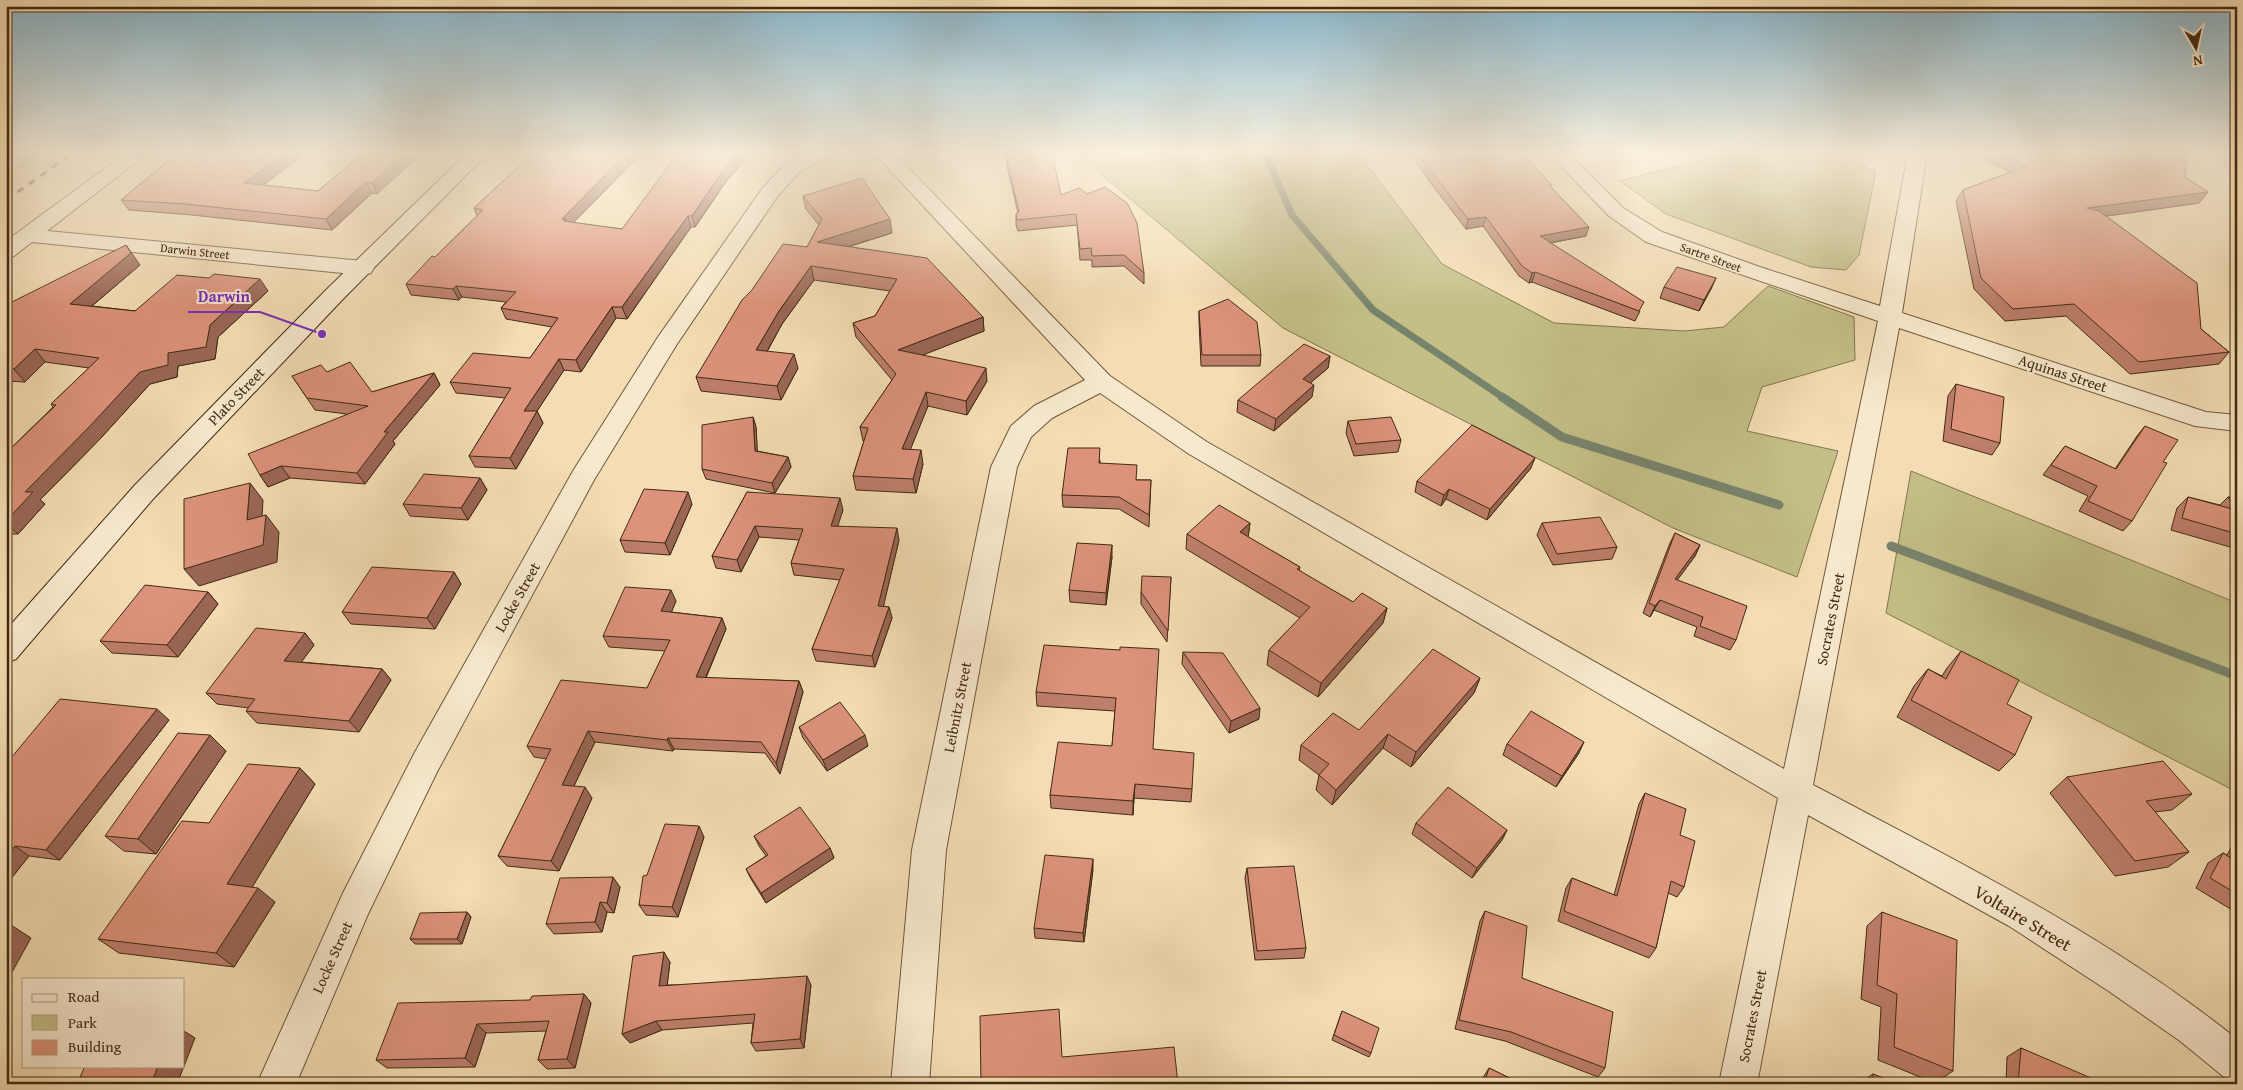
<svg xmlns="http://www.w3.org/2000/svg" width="2243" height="1090" font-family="'Gentium Book Plus',serif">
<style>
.green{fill:#c3bf87;stroke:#82754c}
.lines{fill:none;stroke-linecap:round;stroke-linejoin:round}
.stream-far1{stroke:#78836c;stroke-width:7}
.stream{stroke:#78836c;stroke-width:9}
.street-casing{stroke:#6e583a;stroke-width:2}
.secondary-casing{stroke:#412b11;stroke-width:2}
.street{fill:#f8e9ce;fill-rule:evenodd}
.secondary{fill:#f8e9ce;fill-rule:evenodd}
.rail{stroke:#412b11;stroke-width:3;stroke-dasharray:7 7;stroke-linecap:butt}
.wall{fill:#bd7e6a;stroke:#412b11}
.shaded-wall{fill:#9a6656;stroke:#412b11}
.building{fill:#dc927b;stroke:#412b11}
.labels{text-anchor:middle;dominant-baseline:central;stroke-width:4;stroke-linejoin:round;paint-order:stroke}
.far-street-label{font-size:12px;fill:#412b11;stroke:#f8e9ce}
.street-label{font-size:15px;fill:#412b11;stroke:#f8e9ce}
.near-street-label{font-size:18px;fill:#412b11;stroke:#f8e9ce}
.leader{fill:none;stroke:#7b2cbf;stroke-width:2}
.callout-dot{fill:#7b2cbf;stroke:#f8e9ce;stroke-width:2}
.callout-label{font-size:16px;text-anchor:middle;font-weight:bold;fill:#7b2cbf;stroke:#f8e9ce;stroke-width:4;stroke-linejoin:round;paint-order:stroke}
</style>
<rect width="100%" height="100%" fill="#f4ddb4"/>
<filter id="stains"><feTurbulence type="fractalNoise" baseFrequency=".004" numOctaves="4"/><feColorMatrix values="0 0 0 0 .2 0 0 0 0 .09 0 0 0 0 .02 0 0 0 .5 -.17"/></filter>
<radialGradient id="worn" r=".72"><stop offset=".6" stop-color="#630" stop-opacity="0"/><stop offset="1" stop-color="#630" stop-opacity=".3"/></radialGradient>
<!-- green -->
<path class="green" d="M 6,153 L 43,153 L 6,178 Z
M 1076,153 L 1358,153 L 1442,264 L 1554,323 L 1684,331 L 1724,327 L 1768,286 L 1854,317 L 1855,360 L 1762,387 L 1747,431 L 1838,451 L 1797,577 L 1673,528 L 1283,328 Z
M 1696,153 L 1830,153 L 1876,171 L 1859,255 L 1846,270 L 1811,267 L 1666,214 L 1620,181 L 1699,160 Z
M 1911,471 L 2237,603 L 2237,792 L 1886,613 Z"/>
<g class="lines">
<!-- stream-far1 -->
<path class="stream-far1" d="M 1265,153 L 1292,215 L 1373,310 L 1504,398"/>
<!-- stream -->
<path class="stream" d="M 1502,397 L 1562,437 L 1779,505
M 1891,546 L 2237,676"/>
<!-- street casing -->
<g class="street-casing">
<path id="street" d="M 126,153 L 148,153 L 47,231 L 363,261 L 371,263 L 374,268 L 371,273 L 363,275 L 32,242 L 14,256 L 6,257 L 6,241 Z
M 803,153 L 829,153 L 826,157 L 798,173 L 777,197 L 677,344 L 594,480 L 437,772 L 368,914 L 296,1084 L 257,1084 L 343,893 L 415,752 L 573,471 L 658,337 L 762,189 L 784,165 Z
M 874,153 L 894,153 L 1110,376 L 1207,442 L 1784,769 L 1878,321 L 1646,242 L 1609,216 L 1548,153 L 1569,153 L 1623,208 L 1662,232 L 1760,267 L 1880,306 L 1908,153 L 1927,153 L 1902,313 L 2206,412 L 2237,415 L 2237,431 L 2195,426 L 1899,328 L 1813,785 C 1959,862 2108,936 2237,1039 L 2237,1083 L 2224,1077 L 2180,1041 L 2110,992 L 2009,926 L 1808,815 L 1757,1084 L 1719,1084 L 1778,798 L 1189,454 L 1100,393 L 1052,418 L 1031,437 L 1017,467 L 946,850 L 929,1084 L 891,1084 L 912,850 L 991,467 L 1011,426 L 1034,406 L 1085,380 Z
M 2224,153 L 2237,153 L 2237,174 L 2230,172 L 2227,168 Z"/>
</g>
<!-- secondary casing -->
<g class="secondary-casing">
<path id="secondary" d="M 467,153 L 488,153 L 343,299 L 153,499 L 16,659 L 6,663 L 6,630 L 135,485 L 327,289 Z"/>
</g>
<!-- street -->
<use href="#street" class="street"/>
<!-- secondary -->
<use href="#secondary" class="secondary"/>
<!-- rail -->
<path class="rail" d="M 6,200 L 73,153"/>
</g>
<!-- wall -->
<path class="wall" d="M 172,153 L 263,185 L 318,191 L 363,153 L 377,194 L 372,193 L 332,230 L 192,215 L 129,210 L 121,200 L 172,158 L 170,155 Z
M 533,153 L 642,153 L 573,223 L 622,229 L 725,183 L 695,227 L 691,227 L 627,319 L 616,318 L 581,372 L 564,370 L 537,411 L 543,423 L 516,469 L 475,467 L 469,456 L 505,398 L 456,393 L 450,382 L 530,358 L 552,327 L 506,319 L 501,308 L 506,302 L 462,297 L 459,300 L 411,295 L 406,284 L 435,257 L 477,216 L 474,208 Z
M 1409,153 L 1509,153 L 1551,188 L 1586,236 L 1551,243 L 1640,311 L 1635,321 L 1532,282 L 1529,283 L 1519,276 L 1483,226 L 1466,229 L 1432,185 Z
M 1990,153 L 2187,153 L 2185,177 L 2208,192 L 2199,203 L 2106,216 L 2201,329 L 2229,352 L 2219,364 L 2130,374 L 2066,316 L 2005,321 L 1974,289 L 1956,201 L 1963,190 L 2010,172 L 1985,160 Z
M 1006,155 L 1061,195 L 1144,273 L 1144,284 L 1124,266 L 1092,267 L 1092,260 L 1080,260 L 1077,225 L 1018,231 L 1016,225 L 1016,214 L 1018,213 L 1007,166 Z
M 803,196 L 892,233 L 848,247 L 983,317 L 984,331 L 922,355 L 987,381 L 967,415 L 928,406 L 910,449 L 923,464 L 916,493 L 856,490 L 853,476 L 864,441 L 863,441 L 860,427 L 892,380 L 856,337 L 853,323 L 875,316 L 890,291 L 814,280 L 782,324 L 767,352 L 798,368 L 781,400 L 701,391 L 696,377 L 807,247 L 819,225 L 806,209 Z
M 140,265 L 92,306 L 135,311 L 268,291 L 218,337 L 215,359 L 178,366 L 177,377 L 150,384 L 100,439 L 40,500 L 45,504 L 18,534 L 7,534 L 6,535 L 6,453 L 53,407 L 51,404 L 89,368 L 45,362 L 25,382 L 6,381 L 6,305 Z
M 1716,278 L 1711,289 L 1699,311 L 1660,298 L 1664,287 Z
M 1199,311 L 1261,355 L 1260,366 L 1201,366 L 1199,321 Z
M 1330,356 L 1328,368 L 1310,383 L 1312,397 L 1274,431 L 1237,412 L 1238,400 Z
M 327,372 L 372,392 L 434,373 L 440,385 L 393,441 L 395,444 L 365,484 L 290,478 L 268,487 L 260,475 L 347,414 L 315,410 L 292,376 Z
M 1956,384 L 2000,443 L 1992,455 L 1943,441 L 1948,396 Z
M 753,417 L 756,427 L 757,451 L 788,457 L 791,467 L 775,493 L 706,479 L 702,469 Z
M 1348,421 L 1401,440 L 1398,452 L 1354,456 L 1346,433 Z
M 2145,426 L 2163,462 L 2132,521 L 2123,531 L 2079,511 L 2088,496 L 2043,475 L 2065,446 L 2115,469 L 2137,436 Z
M 1100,460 L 1100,463 L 1136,480 L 1151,480 L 1149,527 L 1119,509 L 1063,507 L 1062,495 Z
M 1531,468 L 1487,520 L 1446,499 L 1441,506 L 1415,492 L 1417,481 Z
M 480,478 L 487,490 L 468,520 L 410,516 L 403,504 Z
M 747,492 L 843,510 L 837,526 L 899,540 L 883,606 L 889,607 L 892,618 L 875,667 L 816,661 L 812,649 L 840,580 L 794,575 L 791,563 L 799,540 L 759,537 L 741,572 L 716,568 L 712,556 Z
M 2188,497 L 2220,505 L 2228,497 L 2237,499 L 2237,549 L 2171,530 L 2177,508 Z
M 692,504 L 670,555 L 625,552 L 620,540 Z
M 1250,523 L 1248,537 L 1300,567 L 1299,571 L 1353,602 L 1387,608 L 1383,623 L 1318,697 L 1267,665 L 1269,650 L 1300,618 L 1186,549 L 1187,534 Z
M 1542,523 L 1617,547 L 1612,559 L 1553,565 L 1537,535 Z
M 1675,533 L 1700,545 L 1695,556 L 1677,580 L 1736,640 L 1730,650 L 1694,636 L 1697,627 L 1654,610 L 1650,617 L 1643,613 L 1670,543 Z
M 1112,557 L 1106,605 L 1070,602 L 1069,590 Z
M 454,572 L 461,584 L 435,629 L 351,624 L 342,612 Z
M 1171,577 L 1167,642 L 1141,604 L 1141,592 Z
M 208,592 L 218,604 L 178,657 L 112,653 L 100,641 Z
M 676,601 L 671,612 L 722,618 L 726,629 L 706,678 L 799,681 L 803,692 L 780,774 L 765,753 L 674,749 L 673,751 L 595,742 L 574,786 L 592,798 L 559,871 L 507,866 L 498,856 L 547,759 L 534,757 L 527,746 L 647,688 L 665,651 L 609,647 L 603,636 Z
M 305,633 L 314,645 L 301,662 L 382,669 L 391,680 L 359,732 L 257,723 L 246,711 L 249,708 L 217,704 L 206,693 Z
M 1120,650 L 1153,749 L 1192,789 L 1191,802 L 1134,798 L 1133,815 L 1051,808 L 1050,795 L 1112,746 L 1115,711 L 1037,706 L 1036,692 Z
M 1961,651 L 2007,704 L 2015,755 L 1999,771 L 1897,717 L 1914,686 L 1928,669 L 1942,676 L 1947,668 Z
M 1183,652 L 1259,719 L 1229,733 L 1182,664 Z
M 1480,678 L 1474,693 L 1411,767 L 1383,748 L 1332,805 L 1316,790 L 1319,775 L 1299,760 L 1301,745 L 1359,730 Z
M 169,720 L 60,860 L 29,856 L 6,885 L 6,764 Z
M 799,727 L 868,746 L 827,771 L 803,738 Z
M 1507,744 L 1579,753 L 1556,787 L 1503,755 Z
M 226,751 L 156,854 L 124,851 L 105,836 Z
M 300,768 L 315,784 L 252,887 L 275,902 L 234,967 L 119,953 L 98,939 L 209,823 Z
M 2067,777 L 2192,794 L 2172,810 L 2155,812 L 2189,852 L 2168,867 L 2115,876 L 2050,793 Z
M 1645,793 L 1680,835 L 1684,887 L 1677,897 L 1668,893 L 1656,948 L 1649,958 L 1558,921 L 1566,888 L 1572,878 L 1614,895 L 1639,804 Z
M 1416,823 L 1507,830 L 1502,840 L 1472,878 L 1412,834 Z
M 754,836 L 830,848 L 834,858 L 766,903 L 751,879 L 746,869 L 766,856 L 759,846 Z
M 704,837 L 678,917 L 646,915 L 639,905 L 647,875 Z
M 2237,837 L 2237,913 L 2196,888 L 2208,863 L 2223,853 L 2227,855 Z
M 1247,868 L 1306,948 L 1304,958 L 1255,960 L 1245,878 Z
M 1093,869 L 1084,942 L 1035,938 L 1034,928 Z
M 620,887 L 614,913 L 607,912 L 602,932 L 554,934 L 546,924 Z
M 1485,911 L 1522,978 L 1605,1068 L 1598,1077 L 1505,1041 L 1455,1029 L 1480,921 Z
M 467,912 L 471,917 L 462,944 L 415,944 L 410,939 Z
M 1882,912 L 1953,1071 L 1935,1083 L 1878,1060 L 1881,1007 L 1861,999 L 1867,926 Z
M 670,962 L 667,985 L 811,985 L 804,1048 L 756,1051 L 751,1043 L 753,1023 L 662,1030 L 630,1043 L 622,1034 Z
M 584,994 L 591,1003 L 575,1068 L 547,1069 L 538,1060 L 546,1031 L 486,1033 L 475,1067 L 387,1068 L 376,1060 L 530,1000 Z
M 1342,1011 L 1371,1053 L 1369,1057 L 1332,1040 Z
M 2021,1048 L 2098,1084 L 2006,1084 L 2007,1057 Z
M 1489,1068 L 1522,1084 L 1480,1084 L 1481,1081 Z
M 1873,1074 L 1896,1084 L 1867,1084 L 1867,1078 Z"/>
<!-- shaded-wall -->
<path class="shaded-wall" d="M 287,153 L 307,153 L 251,194 L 244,183 Z
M 406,153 L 422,153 L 377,194 L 372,183 Z
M 627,153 L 642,153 L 569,227 L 562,219 Z
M 739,153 L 751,153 L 725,183 L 695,227 L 692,216 L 722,172 Z
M 366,182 L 372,193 L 332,230 L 326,219 Z
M 2208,192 L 2199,203 L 2079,220 L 2087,208 Z
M 688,216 L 691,227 L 627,319 L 622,307 Z
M 1486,217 L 1483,226 L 1466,229 L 1468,219 Z
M 890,219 L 892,233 L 820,255 L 817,242 Z
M 1589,227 L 1586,236 L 1537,245 L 1540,236 Z
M 126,245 L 140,265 L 80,316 L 70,304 Z
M 811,266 L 814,280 L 782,324 L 760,364 L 756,350 L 779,311 Z
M 1535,272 L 1532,282 L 1529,283 L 1532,273 Z
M 1716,278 L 1711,289 L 1699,311 L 1704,300 Z
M 260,279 L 268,291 L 218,337 L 215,359 L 178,366 L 177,377 L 150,384 L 100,439 L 40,500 L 45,504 L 18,534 L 6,523 L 6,521 L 25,492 L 140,372 L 210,325 Z
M 456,286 L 462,297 L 459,300 L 453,289 Z
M 612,307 L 616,318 L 581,372 L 576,360 Z
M 983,317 L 984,331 L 900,364 L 898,350 Z
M 35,349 L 45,362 L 25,382 L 14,369 Z
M 794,354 L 798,368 L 781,400 L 777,386 Z
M 1330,356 L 1328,368 L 1301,391 L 1303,379 Z
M 559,359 L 564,370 L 530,422 L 524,411 Z
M 986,368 L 987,381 L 967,415 L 966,401 Z
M 434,373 L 440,385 L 393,441 L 395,444 L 365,484 L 357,473 L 384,432 Z
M 1314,385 L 1312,397 L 1274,431 L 1276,419 Z
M 926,392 L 928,406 L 905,463 L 902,449 Z
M 537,411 L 543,423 L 516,469 L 510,458 Z
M 753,417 L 756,427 L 758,461 L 755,451 Z
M 921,450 L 923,464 L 916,493 L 913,479 Z
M 788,457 L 791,467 L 775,493 L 772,483 Z
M 1535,458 L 1531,468 L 1487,520 L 1490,509 Z
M 281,466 L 290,478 L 268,487 L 260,475 Z
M 480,478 L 487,490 L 468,520 L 461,508 Z
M 250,483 L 263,500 L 261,537 L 247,520 Z
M 1449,489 L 1446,499 L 1441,506 L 1444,495 Z
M 688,492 L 692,504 L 670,555 L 665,543 Z
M 840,498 L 843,510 L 834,538 L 831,526 Z
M 266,515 L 279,532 L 277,562 L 199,586 L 184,569 Z
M 1250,523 L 1248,538 L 1240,532 Z
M 755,526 L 759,537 L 741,572 L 737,560 Z
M 897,528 L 899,540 L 881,617 L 878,606 Z
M 1112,545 L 1112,557 L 1106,605 L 1106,593 Z
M 1700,545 L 1695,556 L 1670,590 L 1675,579 Z
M 454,572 L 461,584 L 435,629 L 427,618 Z
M 671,590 L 676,601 L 667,623 L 661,611 Z
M 208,592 L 218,604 L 178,657 L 167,645 Z
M 1660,600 L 1654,610 L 1650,617 L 1655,606 Z
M 889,607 L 892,618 L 875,667 L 872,656 Z
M 1387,608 L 1383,623 L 1318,697 L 1321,683 Z
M 722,618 L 726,629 L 701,688 L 696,677 Z
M 305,633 L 314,645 L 294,672 L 284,661 Z
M 382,669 L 391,680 L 359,732 L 349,721 Z
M 1480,678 L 1474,693 L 1411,767 L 1416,752 Z
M 799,681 L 803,692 L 780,774 L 776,763 Z
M 1260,708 L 1259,719 L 1229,733 L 1231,721 Z
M 157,709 L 169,720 L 60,860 L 46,850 Z
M 588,731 L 595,742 L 569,796 L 562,785 Z
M 1388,734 L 1383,748 L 1332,805 L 1336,790 Z
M 210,735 L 226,751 L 156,854 L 138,839 Z
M 865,735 L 868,746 L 827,771 L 823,760 Z
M 668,738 L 674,749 L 673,751 L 667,740 Z
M 1584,742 L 1579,753 L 1556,787 L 1562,776 Z
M 300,768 L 315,784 L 245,899 L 227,884 Z
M 1135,784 L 1134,798 L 1133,815 L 1133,801 Z
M 585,787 L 592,798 L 559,871 L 551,861 Z
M 699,826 L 704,837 L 678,917 L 672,907 Z
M 1507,830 L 1502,840 L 1472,878 L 1477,868 Z
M 15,846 L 29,856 L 6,885 L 6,857 Z
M 830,848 L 834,858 L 766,903 L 761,893 Z
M 1093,859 L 1093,869 L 1084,942 L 1083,933 Z
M 613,877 L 620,887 L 614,913 L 607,903 Z
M 258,888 L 275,902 L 234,967 L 216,953 Z
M 600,902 L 607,912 L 602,932 L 595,922 Z
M 467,912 L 471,917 L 462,944 L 457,939 Z
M 11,925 L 31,938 L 6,983 L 6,933 Z
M 664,952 L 670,962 L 666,995 L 659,986 Z
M 807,976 L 811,985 L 804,1048 L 800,1039 Z
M 584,994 L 591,1003 L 575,1068 L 567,1059 Z
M 656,1021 L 662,1030 L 630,1043 L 622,1034 Z
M 477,1024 L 486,1033 L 475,1067 L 465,1058 Z
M 184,1031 L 195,1038 L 177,1084 L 151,1084 L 158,1066 L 184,1066 Z"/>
<!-- building -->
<path class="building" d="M 172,153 L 287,153 L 244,183 L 318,191 L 363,153 L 406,153 L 372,183 L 366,182 L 326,219 L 185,204 L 121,200 L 175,155 L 170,155 Z
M 533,153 L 627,153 L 562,219 L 566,220 L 564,221 L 622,229 L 678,153 L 739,153 L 722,172 L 692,216 L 688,216 L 622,307 L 612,307 L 576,360 L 559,359 L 524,411 L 537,411 L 510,458 L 469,456 L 511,388 L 450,382 L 473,353 L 530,358 L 558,318 L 501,308 L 516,292 L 456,286 L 453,289 L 406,284 L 432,256 L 435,257 L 483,210 L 474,208 Z
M 1031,153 L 1052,153 L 1061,195 L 1079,188 L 1087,194 L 1105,187 L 1127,203 L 1137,223 L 1144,273 L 1124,255 L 1092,256 L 1091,248 L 1080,249 L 1076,214 L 1017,220 L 1016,214 L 1019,212 L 1006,155 Z
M 1417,153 L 1509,153 L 1510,154 L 1521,153 L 1552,185 L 1549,185 L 1589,227 L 1540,236 L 1644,302 L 1639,311 L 1535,272 L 1532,273 L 1522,266 L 1486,217 L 1468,219 Z
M 2001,153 L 2187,153 L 2185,177 L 2208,192 L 2087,208 L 2099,211 L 2197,283 L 2201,329 L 2229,352 L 2139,362 L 2074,304 L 2013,309 L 1981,278 L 1963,190 L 2027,166 Z
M 862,178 L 890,219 L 817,242 L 927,258 L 983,317 L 898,350 L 986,368 L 966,401 L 926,392 L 902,449 L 921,450 L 913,479 L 853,476 L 868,428 L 860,427 L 896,374 L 853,323 L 875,316 L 897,279 L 811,266 L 779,311 L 756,350 L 794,354 L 777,386 L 696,377 L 742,300 L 752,290 L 783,244 L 807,247 L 822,219 L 803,196 Z
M 126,245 L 131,253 L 70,304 L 135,311 L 177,275 L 209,278 L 214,274 L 260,279 L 210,325 L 206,347 L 168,353 L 168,365 L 140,372 L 90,426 L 25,492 L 33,492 L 6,521 L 6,453 L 56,405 L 51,404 L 99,358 L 35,349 L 14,369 L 6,369 L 6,305 Z
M 1677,267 L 1716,278 L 1704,300 L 1664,287 Z
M 1228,299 L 1257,322 L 1261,355 L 1202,355 L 1199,311 Z
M 1304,344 L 1330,356 L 1303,379 L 1314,385 L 1276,419 L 1238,400 Z
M 350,362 L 372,392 L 434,373 L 384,432 L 388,432 L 357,473 L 281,466 L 260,475 L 248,454 L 368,406 L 307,398 L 292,376 L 321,365 L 327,372 Z
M 1956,384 L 2004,397 L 2000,443 L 1951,429 Z
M 753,417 L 755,451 L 788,457 L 772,483 L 702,469 L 702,425 Z
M 1391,417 L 1401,440 L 1356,444 L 1348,421 Z
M 1472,425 L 1535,458 L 1490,509 L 1449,489 L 1444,495 L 1417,481 Z
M 2145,426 L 2178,440 L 2163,462 L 2167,463 L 2132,521 L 2088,501 L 2097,486 L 2051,465 L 2065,446 L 2116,469 Z
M 1068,448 L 1100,448 L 1099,463 L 1137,465 L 1136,480 L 1151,480 L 1149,515 L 1119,497 L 1062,495 Z
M 424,474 L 480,478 L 461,508 L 403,504 Z
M 250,483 L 247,520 L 266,515 L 263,545 L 184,569 L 184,499 Z
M 644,489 L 688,492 L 665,543 L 620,540 Z
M 747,492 L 840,498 L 831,526 L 897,528 L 878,606 L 889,607 L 872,656 L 812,649 L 844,569 L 791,563 L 803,529 L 755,526 L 737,560 L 712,556 Z
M 2188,497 L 2236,510 L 2228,497 L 2237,499 L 2237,534 L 2182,518 Z
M 1219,505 L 1250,523 L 1240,532 L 1300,567 L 1297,569 L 1353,602 L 1362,593 L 1387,608 L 1321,683 L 1269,650 L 1310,607 L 1187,534 Z
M 1600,517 L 1617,547 L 1557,554 L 1542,523 Z
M 1675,533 L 1700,545 L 1675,579 L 1747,606 L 1736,640 L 1700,626 L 1703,617 L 1660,600 L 1655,606 L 1649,603 Z
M 1077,543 L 1112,545 L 1106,593 L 1069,590 Z
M 372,567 L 454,572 L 427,618 L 342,612 Z
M 1142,576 L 1171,577 L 1168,631 L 1141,592 Z
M 145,585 L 208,592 L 167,645 L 100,641 Z
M 625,587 L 671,590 L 661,611 L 722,618 L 696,677 L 799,681 L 776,763 L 761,742 L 668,738 L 667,740 L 588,731 L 562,785 L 585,787 L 551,861 L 498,856 L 551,749 L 527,746 L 561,680 L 647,688 L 670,640 L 603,636 Z
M 256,628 L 305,633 L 284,661 L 382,669 L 349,721 L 246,711 L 255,699 L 206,693 Z
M 1044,645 L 1120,650 L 1120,647 L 1159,649 L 1153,749 L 1194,753 L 1192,789 L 1135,784 L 1133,801 L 1050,795 L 1058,742 L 1112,746 L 1116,698 L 1036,692 Z
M 1433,649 L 1480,678 L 1416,752 L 1388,734 L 1336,790 L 1319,775 L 1329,764 L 1301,745 L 1333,713 L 1359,730 Z
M 1961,651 L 2019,680 L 2007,704 L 2032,717 L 2015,755 L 1911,700 L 1928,669 L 1946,679 Z
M 1183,652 L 1223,653 L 1260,708 L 1231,721 Z
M 60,699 L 157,709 L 46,850 L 15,846 L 6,857 L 6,764 Z
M 840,702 L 865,735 L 823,760 L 799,727 Z
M 1531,711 L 1584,742 L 1562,776 L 1507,744 Z
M 178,733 L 210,735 L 138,839 L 105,836 Z
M 2163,761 L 2192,794 L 2146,801 L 2189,852 L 2135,861 L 2067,777 Z
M 248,764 L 300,768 L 227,884 L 258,888 L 216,953 L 98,939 L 182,821 L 209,823 Z
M 1448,787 L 1507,830 L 1477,868 L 1416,823 Z
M 1645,793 L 1686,809 L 1680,835 L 1695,841 L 1684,887 L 1671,881 L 1656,948 L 1564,911 L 1572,878 L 1617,896 Z
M 800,807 L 830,848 L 761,893 L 746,869 L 768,855 L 754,836 Z
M 665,824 L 699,826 L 672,907 L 639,905 L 643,876 L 647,875 Z
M 2223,853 L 2234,860 L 2237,855 L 2237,894 L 2210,878 Z
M 1045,855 L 1093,859 L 1083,933 L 1034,928 Z
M 1294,866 L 1306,948 L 1257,951 L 1247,868 Z
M 613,877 L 607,903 L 600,902 L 595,922 L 546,924 L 560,878 Z
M 1485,911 L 1527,926 L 1522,978 L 1613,1012 L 1605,1068 L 1511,1032 L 1459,1020 Z
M 467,912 L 457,939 L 410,939 L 420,913 Z
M 1882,912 L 1957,940 L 1953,1071 L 1894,1047 L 1897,994 L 1877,985 Z
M 6,925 L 11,925 L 6,933 Z
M 664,952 L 659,986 L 807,976 L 800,1039 L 751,1043 L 755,1014 L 656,1021 L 622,1034 L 633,956 Z
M 584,994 L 567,1059 L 538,1060 L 549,1021 L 477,1024 L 465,1058 L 376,1060 L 398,1003 L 530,1000 L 532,996 Z
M 1059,1009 L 1062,1057 L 1174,1047 L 1178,1084 L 981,1084 L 980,1016 Z
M 1342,1011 L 1379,1028 L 1371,1053 L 1334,1035 Z
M 2021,1048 L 2098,1081 L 2098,1084 L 2018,1084 Z
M 85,1066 L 158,1066 L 151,1084 L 77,1084 Z
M 1489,1068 L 1522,1084 L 1484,1084 Z
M 1873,1074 L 1896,1083 L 1896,1084 L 1873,1084 Z"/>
<!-- sky -->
<linearGradient id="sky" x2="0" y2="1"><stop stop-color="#89b8cf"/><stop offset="0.5" stop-color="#faf0dd"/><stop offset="1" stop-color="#faf0dd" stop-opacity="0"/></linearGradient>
<rect width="2243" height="305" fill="url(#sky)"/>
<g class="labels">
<!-- far-street labels -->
<g class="far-street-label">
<text transform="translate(195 251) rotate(6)">Darwin Street</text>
<text transform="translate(1711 257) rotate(20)">Sartre Street</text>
</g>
<!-- street labels -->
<g class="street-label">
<text transform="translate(2063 373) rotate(18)">Aquinas Street</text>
<text transform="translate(236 396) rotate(-46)">Plato Street</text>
<text transform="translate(517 597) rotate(-61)">Locke Street</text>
<text transform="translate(1830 619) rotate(-79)">Socrates Street</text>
<text transform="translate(957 707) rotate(-79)">Leibnitz Street</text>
<text transform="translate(332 957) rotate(-66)">Locke Street</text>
<text transform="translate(1752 1016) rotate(-79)">Socrates Street</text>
</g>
<!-- near-street labels -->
<g class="near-street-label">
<text transform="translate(2023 918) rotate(31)">Voltaire Street</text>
</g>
</g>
<!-- callouts -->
<path class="leader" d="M322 334L260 312H188"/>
<circle class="callout-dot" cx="322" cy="334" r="5"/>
<g class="callout-label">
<text x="224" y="302">Darwin</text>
</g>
<!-- margin -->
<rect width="2243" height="1090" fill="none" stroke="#f4ddb4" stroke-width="25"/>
<rect x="8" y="8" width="2228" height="1075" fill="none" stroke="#412b11" stroke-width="2.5"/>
<rect x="12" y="12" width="2218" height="1065" fill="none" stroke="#412b11"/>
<!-- legend -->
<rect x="22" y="978" width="162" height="90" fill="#f8e9ce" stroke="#af9d82"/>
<rect x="32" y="994" width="25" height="8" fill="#f8e9ce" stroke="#af9d82"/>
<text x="68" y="1002" font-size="15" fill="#412b11">Road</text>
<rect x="32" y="1015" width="25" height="15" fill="#c3bf87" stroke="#af9d82"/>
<text x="68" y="1028" font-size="15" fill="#412b11">Park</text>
<rect x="32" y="1040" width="25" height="15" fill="#dc927b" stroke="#af9d82"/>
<text x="68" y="1052" font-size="15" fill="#412b11">Building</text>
<!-- north arrow -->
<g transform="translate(2196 48) rotate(171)" stroke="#f8e9ce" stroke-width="4" paint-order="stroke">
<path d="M0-4L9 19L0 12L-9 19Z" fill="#412b11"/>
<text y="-8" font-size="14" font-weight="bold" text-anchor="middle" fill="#412b11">N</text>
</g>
<rect width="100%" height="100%" filter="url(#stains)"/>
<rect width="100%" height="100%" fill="url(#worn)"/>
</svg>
